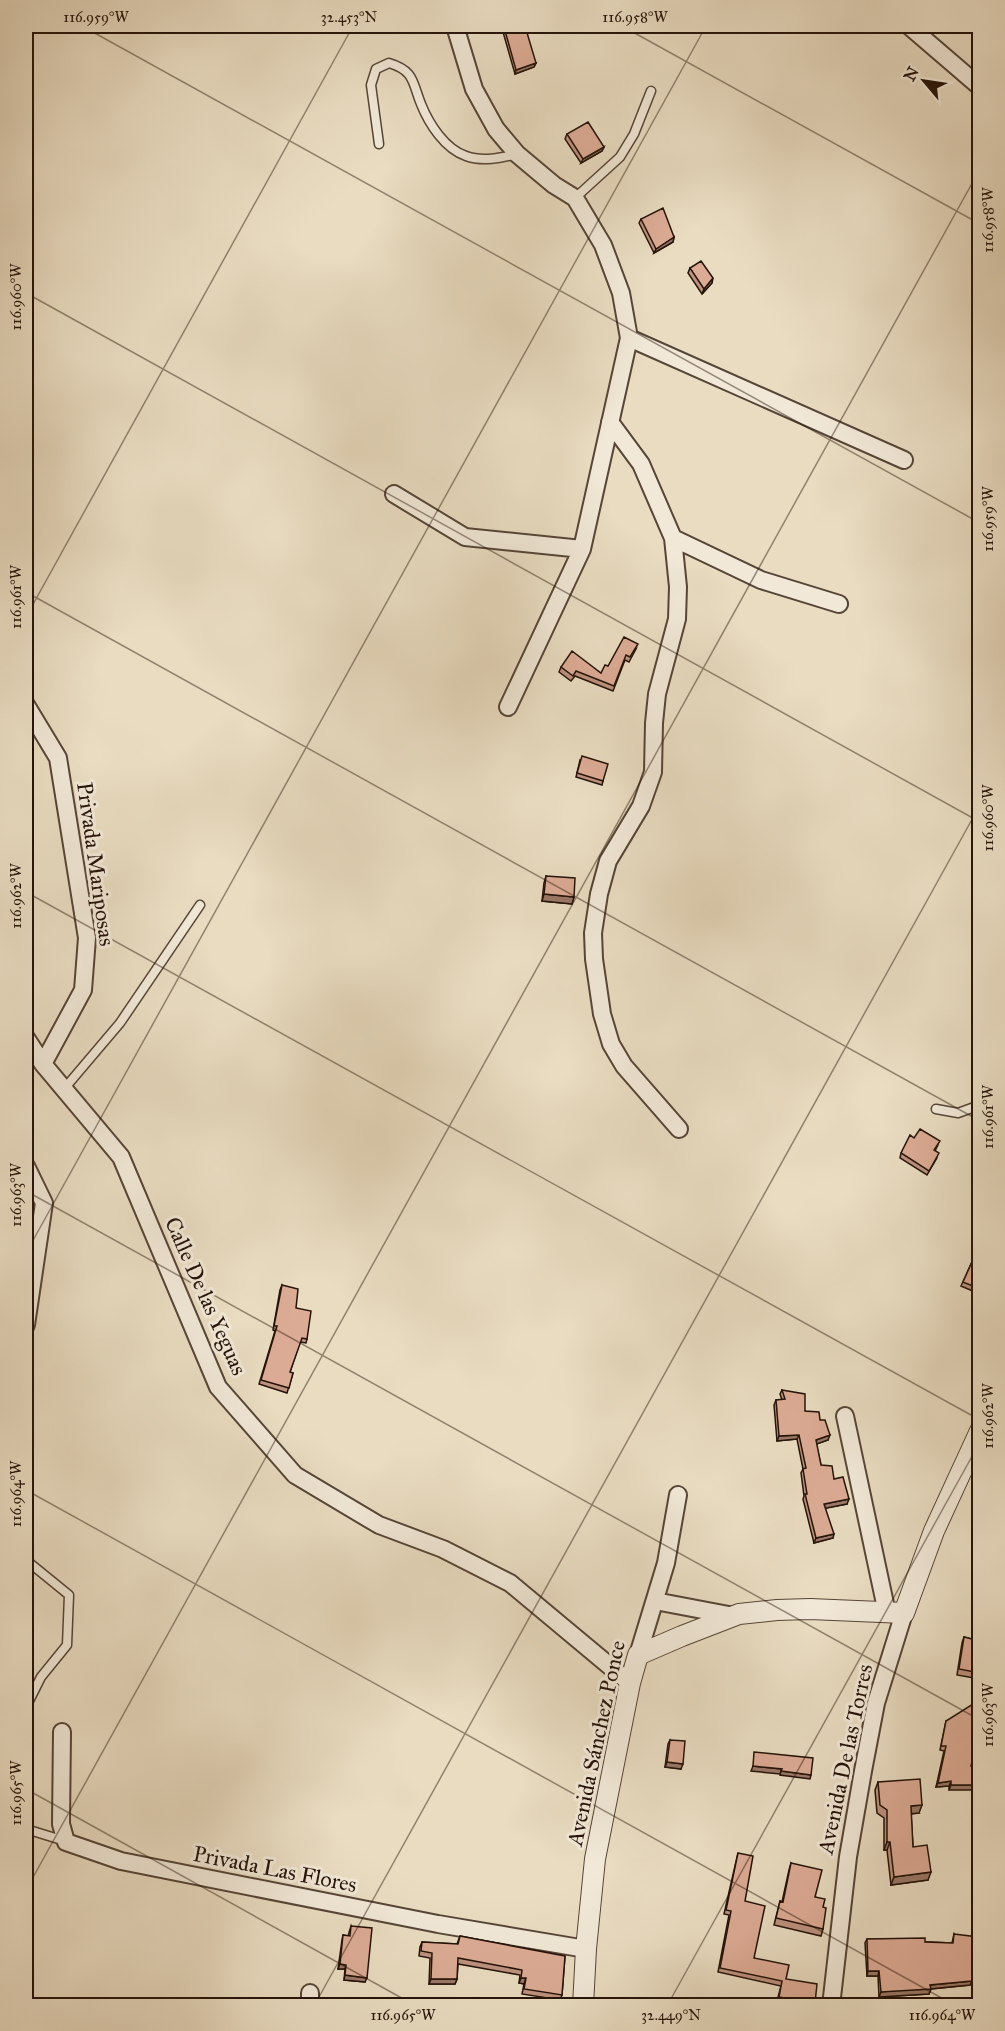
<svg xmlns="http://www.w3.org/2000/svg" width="1005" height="2031" font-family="'IM FELL Great Primer',serif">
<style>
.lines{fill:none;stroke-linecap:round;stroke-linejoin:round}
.service-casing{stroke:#564537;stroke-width:11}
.minor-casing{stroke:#564537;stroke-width:20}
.tertiary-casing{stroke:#564537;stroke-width:22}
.service{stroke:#f1e8d7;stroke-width:8}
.minor{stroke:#f1e8d7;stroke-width:16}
.tertiary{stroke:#f1e8d7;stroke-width:20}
.wall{fill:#bd9380;stroke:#251309;stroke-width:1.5}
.shaded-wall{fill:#9a7868;stroke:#251309;stroke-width:1.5}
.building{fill:#dcab95;stroke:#251309;stroke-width:1.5}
.ticks{fill:none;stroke:#251309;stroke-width:1.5;stroke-opacity:0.45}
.labels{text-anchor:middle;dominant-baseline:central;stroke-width:6;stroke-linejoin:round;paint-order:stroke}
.street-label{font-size:22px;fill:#251309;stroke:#f1e8d7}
.neatline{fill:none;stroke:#251309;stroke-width:2}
.ticks-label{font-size:15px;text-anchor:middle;fill:#251309}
</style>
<rect width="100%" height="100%" fill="#e9dcc1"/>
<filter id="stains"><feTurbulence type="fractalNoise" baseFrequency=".00333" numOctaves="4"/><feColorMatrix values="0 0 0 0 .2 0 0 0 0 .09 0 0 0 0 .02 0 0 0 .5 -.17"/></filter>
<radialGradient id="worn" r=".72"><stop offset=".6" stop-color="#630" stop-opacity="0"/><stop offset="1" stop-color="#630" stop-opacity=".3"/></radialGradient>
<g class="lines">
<!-- service casing -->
<g class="service-casing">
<path id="service" d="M 379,144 L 371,85 L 376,69 L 389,63 C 415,71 412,82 421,104 C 429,124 445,149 466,156 C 482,162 501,158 517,154
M 575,198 L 620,157 L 634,134 L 651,91
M 64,1089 L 120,1023 L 200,905
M 936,1109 L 958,1113 L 980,1105
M 26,1560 L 69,1595 L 67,1645 L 41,1677 L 26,1707
M 26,1829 L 65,1841"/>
</g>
<!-- minor casing -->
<g class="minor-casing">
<path id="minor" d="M 455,26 L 474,89 L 496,129 L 517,154 L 554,185 L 575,198 L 603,245 L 621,293 L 629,338 L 582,549 L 508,707
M 909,26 L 980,87
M 629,338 L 904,460
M 610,422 L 641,464 L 673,538 L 678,587 L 677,619 L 657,694 L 654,723 L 653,772 L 641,806 L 608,861 L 599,894 L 593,933 L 594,959 L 602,1014 L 611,1044 L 624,1066 L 679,1129
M 394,494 L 465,537 L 582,549
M 673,538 L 761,580 L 839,604
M 26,705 L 58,758 L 87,938 L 83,990 L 43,1064
M 26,1038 L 43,1064 L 121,1157 L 218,1387 L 295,1475 L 379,1525 L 443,1549 L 510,1583 L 630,1683
M 26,1166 L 44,1203 L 26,1325
M 845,1416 L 887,1613
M 655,1601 L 734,1616
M 638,1655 L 666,1563 L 678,1495
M 62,1732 L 61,1824 L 66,1842 L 121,1861 L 438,1924 L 586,1949
M 310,2006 L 310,1993
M 831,2006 L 848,1857 L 863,1771 L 876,1703 L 904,1613"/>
</g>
<!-- tertiary casing -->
<g class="tertiary-casing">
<path id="tertiary" d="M 583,2006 L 586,1949 L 595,1859 L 630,1683 L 638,1655 L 682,1636 L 739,1614 L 777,1610 L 810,1609 L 904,1613 L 934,1531 L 980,1431"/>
</g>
<!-- service -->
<use href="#service" class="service"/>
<!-- minor -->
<use href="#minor" class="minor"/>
<!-- tertiary -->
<use href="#tertiary" class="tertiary"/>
</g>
<!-- wall -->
<path class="wall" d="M 504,27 L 536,63 L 534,67 L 515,74 L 503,32 Z
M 567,134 L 604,147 L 602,151 L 581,163 L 565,139 Z
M 641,219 L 674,237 L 673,242 L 654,253 L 639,223 Z
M 690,268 L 712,283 L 702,294 L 688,273 Z
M 636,649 L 629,662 L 625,660 L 613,691 L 575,676 L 571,681 L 559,672 L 561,667 L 601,673 L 608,666 Z
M 580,760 L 603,781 L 602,785 L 576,777 Z
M 546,876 L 574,897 L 572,904 L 542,901 L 544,883 Z
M 914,1138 L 938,1145 L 935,1151 L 937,1158 L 927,1175 L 900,1158 L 901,1153 Z
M 980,1244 L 980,1294 L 961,1286 Z
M 282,1285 L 296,1308 L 307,1339 L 306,1343 L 300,1342 L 290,1372 L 293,1373 L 287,1393 L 259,1384 L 275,1331 L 273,1330 L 280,1290 Z
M 782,1390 L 805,1411 L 820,1420 L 828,1440 L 816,1444 L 821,1465 L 834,1479 L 847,1504 L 825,1508 L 833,1538 L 814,1543 L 803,1499 L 804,1496 L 801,1473 L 803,1469 L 797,1439 L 777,1441 L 774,1405 L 776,1400 L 782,1400 L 780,1394 Z
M 964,1637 L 980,1641 L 980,1679 L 957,1675 L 962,1643 Z
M 946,1721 L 980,1729 L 949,1790 L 949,1786 L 936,1787 L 944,1751 L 940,1750 Z
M 670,1740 L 681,1769 L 665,1767 L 668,1744 Z
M 878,1782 L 919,1813 L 911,1814 L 913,1847 L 928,1880 L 891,1885 L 887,1850 L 884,1850 L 884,1818 L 877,1813 L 875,1790 Z
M 738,1853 L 745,1901 L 754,1958 L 786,1979 L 814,2006 L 799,2006 L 777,2001 L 781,1986 L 718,1972 L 729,1915 L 724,1914 Z
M 791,1863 L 823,1907 L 823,1929 L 821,1936 L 774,1925 L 780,1901 L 782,1902 L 789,1870 Z
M 351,1926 L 365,1982 L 344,1980 L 345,1969 L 338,1969 L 342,1940 L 343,1935 L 348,1936 Z
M 954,1934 L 972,1981 L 970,1985 L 931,1989 L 929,1994 L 879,1997 L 878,1976 L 867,1976 L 865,1943 L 867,1939 L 952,1943 Z
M 460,1936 L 565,1956 L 562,1995 L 560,2000 L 522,1994 L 524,1984 L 519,1983 L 520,1975 L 458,1964 L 457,1979 L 455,1984 L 429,1984 L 430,1958 L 419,1956 L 420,1947 L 422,1942 L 457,1944 Z"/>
<!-- shaded-wall -->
<path class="shaded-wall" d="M 536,63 L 534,67 L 515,74 L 516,70 Z
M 604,147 L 602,151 L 581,163 L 583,159 Z
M 674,237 L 673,242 L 654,253 L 656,249 Z
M 713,278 L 712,283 L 702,294 L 704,289 Z
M 544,894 L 574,897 L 572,904 L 542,901 Z
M 799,1435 L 797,1439 L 777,1441 L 779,1436 Z
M 830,1435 L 828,1440 L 814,1445 L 816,1440 Z
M 849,1499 L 847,1504 L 822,1509 L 824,1504 Z
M 834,1534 L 833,1538 L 814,1543 L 816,1538 Z
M 667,1762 L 683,1764 L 681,1769 L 665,1767 Z
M 753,1766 L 782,1769 L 780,1774 L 751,1771 Z
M 781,1771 L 811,1775 L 810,1779 L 780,1775 Z
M 951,1781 L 949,1786 L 936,1787 L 938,1783 Z
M 951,1785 L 980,1785 L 980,1790 L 949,1790 Z
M 922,1805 L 919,1813 L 908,1814 L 911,1806 Z
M 887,1842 L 890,1842 L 887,1850 L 884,1850 Z
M 931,1872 L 928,1880 L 891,1885 L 894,1877 Z
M 340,1964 L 346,1965 L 345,1969 L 338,1969 Z
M 868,1971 L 879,1971 L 878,1976 L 867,1976 Z
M 345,1975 L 367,1978 L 365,1982 L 344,1980 Z
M 521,1978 L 526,1978 L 524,1984 L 519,1983 Z
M 431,1979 L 457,1979 L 455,1984 L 429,1984 Z
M 972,1981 L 970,1985 L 930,1989 L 931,1989 L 929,1994 L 879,1997 L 881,1992 L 930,1985 Z
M 803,2001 L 815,2003 L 814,2006 L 801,2006 Z"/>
<!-- building -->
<path class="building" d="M 507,26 L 525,26 L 536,63 L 516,70 L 504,27 Z
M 588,122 L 604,147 L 583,159 L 567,134 Z
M 663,208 L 674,237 L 656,249 L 641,219 Z
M 701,261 L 713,278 L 704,289 L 690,268 Z
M 624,637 L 638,644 L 630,657 L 626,655 L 614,686 L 576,671 L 573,676 L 561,667 L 572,651 L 601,673 L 605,665 L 608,666 Z
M 582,756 L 608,764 L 603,781 L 577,773 Z
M 546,876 L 575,878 L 574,897 L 544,894 Z
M 920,1129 L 940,1141 L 934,1150 L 939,1153 L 929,1171 L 901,1153 L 910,1135 L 914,1138 Z
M 980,1244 L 980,1289 L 963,1282 Z
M 282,1285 L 298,1289 L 296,1308 L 311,1311 L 307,1339 L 302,1338 L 290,1372 L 293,1373 L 289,1388 L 261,1380 L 277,1326 L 274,1326 Z
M 782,1390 L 805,1394 L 805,1411 L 819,1412 L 820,1420 L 825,1420 L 830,1435 L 816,1440 L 821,1465 L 832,1466 L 834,1479 L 843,1477 L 849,1499 L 824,1504 L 834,1534 L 816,1538 L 805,1494 L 807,1494 L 803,1469 L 806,1468 L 799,1435 L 779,1436 L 776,1400 L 785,1399 Z
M 964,1637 L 980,1641 L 980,1673 L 959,1669 Z
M 973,1704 L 980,1705 L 980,1729 L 971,1766 L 980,1765 L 980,1785 L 951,1785 L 951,1781 L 938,1783 L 946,1746 L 941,1746 L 946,1721 Z
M 670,1740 L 685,1741 L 683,1764 L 667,1762 Z
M 754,1752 L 813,1758 L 811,1775 L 781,1771 L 782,1769 L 753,1766 Z
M 920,1779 L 922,1805 L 911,1806 L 913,1847 L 927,1845 L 931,1872 L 894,1877 L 890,1842 L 887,1842 L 887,1810 L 880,1805 L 878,1782 Z
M 738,1853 L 753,1856 L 745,1901 L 765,1906 L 754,1958 L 789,1965 L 786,1979 L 817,1984 L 815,2003 L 779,1997 L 782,1981 L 720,1968 L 731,1911 L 726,1910 Z
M 791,1863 L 822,1870 L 815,1897 L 825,1899 L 823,1907 L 826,1908 L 823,1929 L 776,1918 L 780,1901 L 783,1902 Z
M 351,1926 L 372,1928 L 367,1978 L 345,1975 L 346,1965 L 340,1964 L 343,1935 L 350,1936 Z
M 954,1934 L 978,1937 L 972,1981 L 930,1985 L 931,1989 L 881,1992 L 879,1971 L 868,1971 L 867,1939 L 925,1938 L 925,1942 L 953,1943 Z
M 460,1936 L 565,1956 L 562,1995 L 524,1989 L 526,1978 L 521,1978 L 522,1970 L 458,1958 L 457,1979 L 431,1979 L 432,1953 L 421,1951 L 422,1942 L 458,1944 Z"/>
<!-- ticks -->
<path class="ticks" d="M 82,26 L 980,523M 622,26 L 980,224M 26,293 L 980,822M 26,592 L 980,1121M 26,617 L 353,26M 26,892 L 980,1420M 26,1191 L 980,1720M 26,1253 L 706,26M 26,1490 L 956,2006M 26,1789 L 416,2006M 26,1890 L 980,169M 314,2006 L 980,805M 667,2006 L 980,1442"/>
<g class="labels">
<!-- street labels -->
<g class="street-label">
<text transform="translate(96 864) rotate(82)">Privada Mariposas</text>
<text transform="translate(206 1296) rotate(66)">Calle De las Yeguas</text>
<text transform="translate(596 1743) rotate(-78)">Avenida Sánchez Ponce</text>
<text transform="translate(845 1759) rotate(-78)">Avenida De las Torres</text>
<text transform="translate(275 1869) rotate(11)">Privada Las Flores</text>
</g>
</g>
<!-- margin -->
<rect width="1005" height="2031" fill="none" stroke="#e9dcc1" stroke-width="66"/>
<!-- north arrow -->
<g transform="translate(924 81) rotate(299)" stroke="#f1e8d7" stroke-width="4.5" paint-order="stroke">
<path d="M0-4.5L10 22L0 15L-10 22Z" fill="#251309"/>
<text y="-9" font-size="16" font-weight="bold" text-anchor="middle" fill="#251309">N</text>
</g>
<rect x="33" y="33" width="939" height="1965" class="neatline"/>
<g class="ticks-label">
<text x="96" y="22">116.959°W</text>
<text x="349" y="22">32.453°N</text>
<text x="635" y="22">116.958°W</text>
<text transform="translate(988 220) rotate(-90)" y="5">116.958°W</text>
<text transform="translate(16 297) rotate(-90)" y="5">116.960°W</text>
<text transform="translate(988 519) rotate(-90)" y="5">116.959°W</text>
<text transform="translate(16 597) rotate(-90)" y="5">116.961°W</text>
<text transform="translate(988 818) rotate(-90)" y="5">116.960°W</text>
<text transform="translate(16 896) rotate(-90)" y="5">116.962°W</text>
<text transform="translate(988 1117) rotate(-90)" y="5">116.961°W</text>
<text transform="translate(16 1195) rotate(-90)" y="5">116.963°W</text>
<text transform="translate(988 1416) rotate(-90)" y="5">116.962°W</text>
<text transform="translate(16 1494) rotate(-90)" y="5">116.964°W</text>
<text transform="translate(988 1715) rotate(-90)" y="5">116.963°W</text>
<text transform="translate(16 1793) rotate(-90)" y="5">116.965°W</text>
<text x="403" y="2020">116.965°W</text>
<text x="671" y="2020">32.449°N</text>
<text x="942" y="2020">116.964°W</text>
</g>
<rect width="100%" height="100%" filter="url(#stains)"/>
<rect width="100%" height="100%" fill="url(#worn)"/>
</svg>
